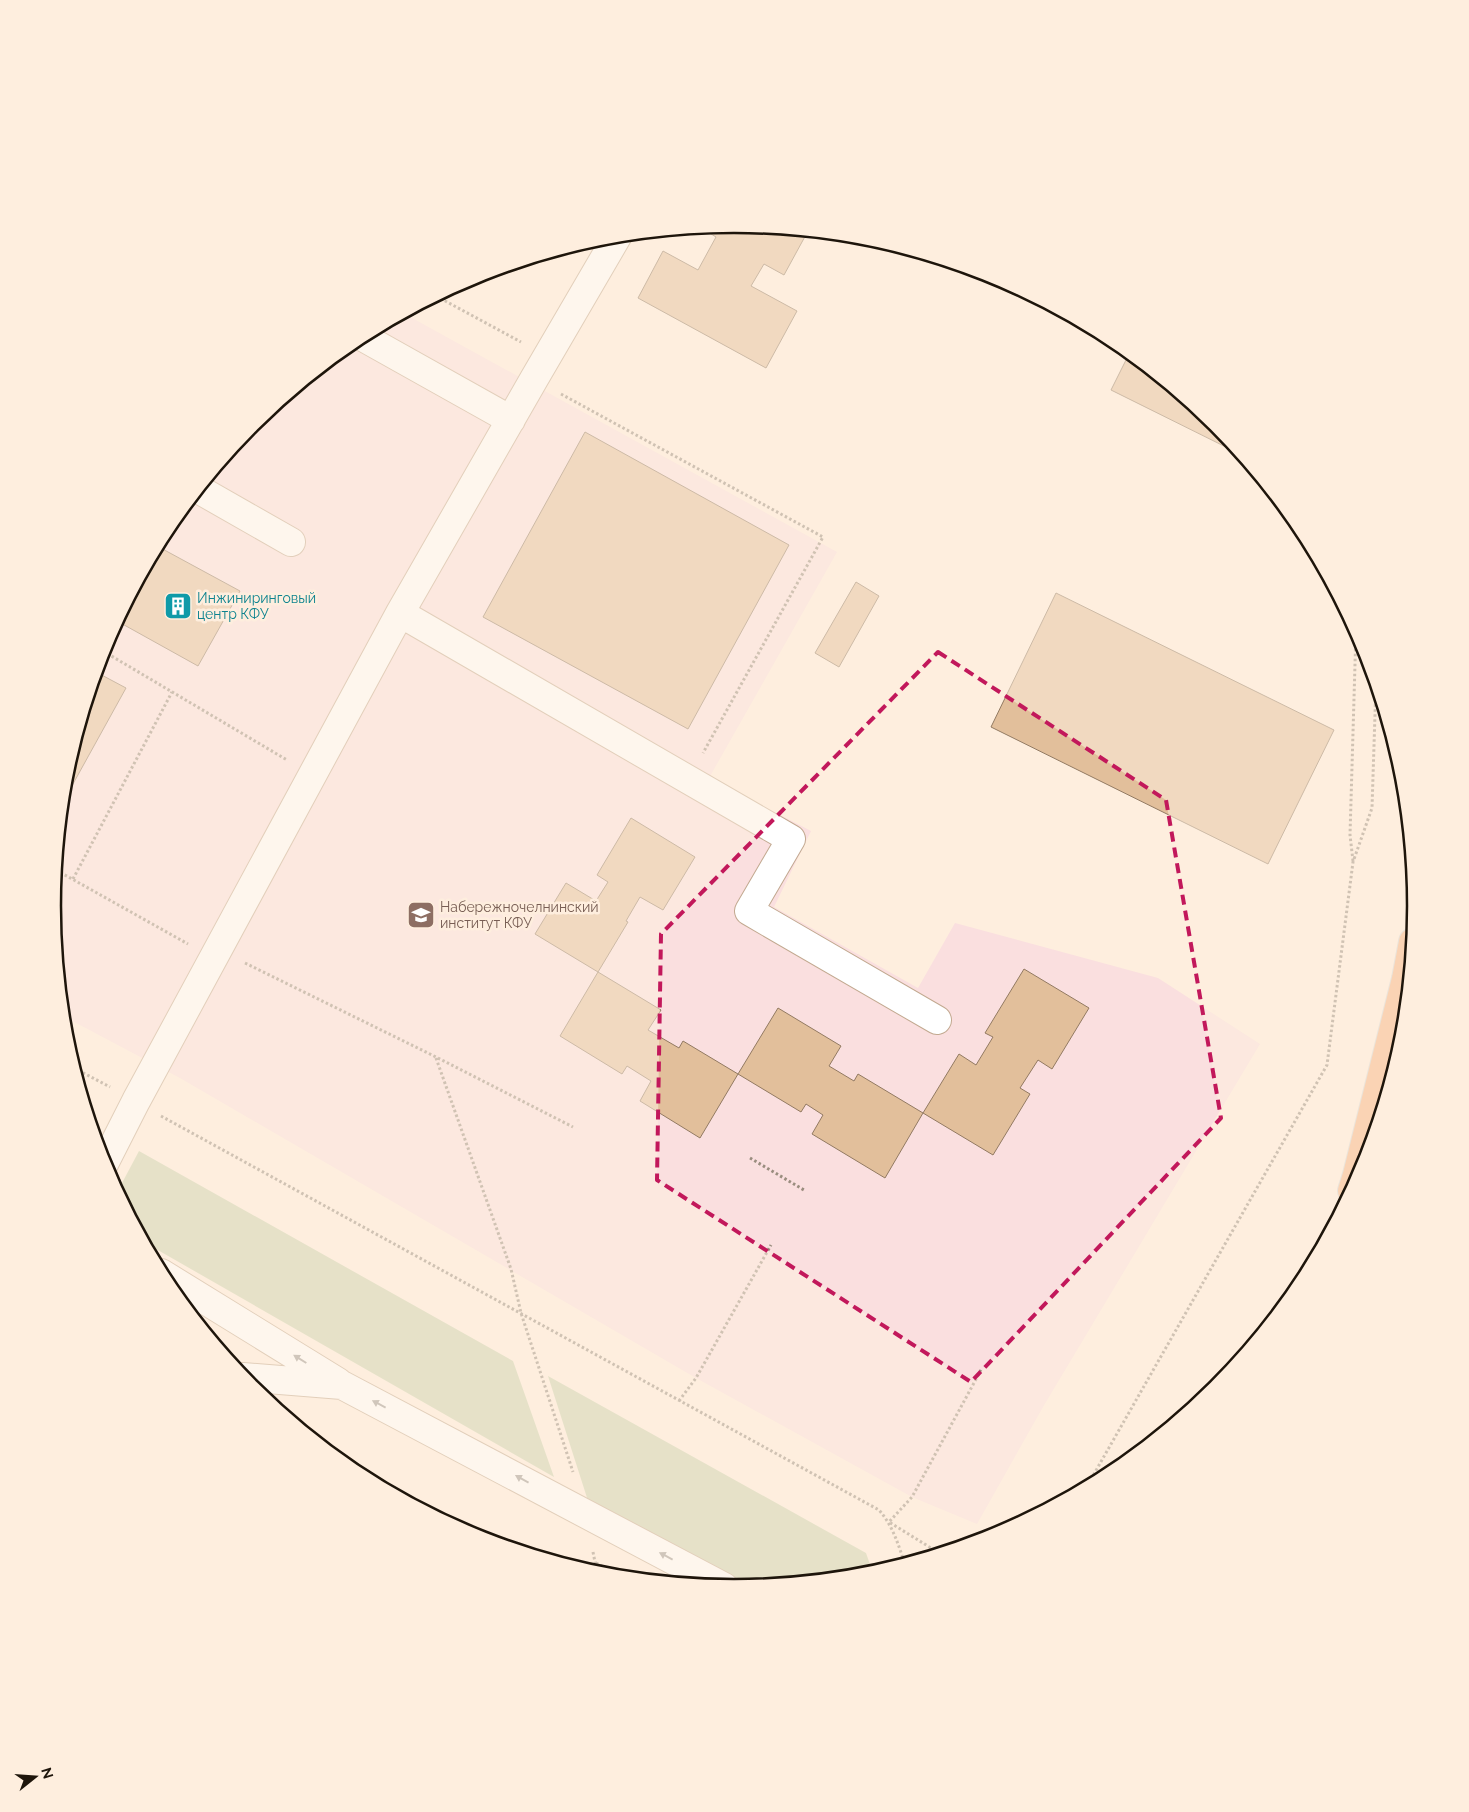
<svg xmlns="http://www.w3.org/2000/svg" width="1469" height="1812" font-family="Raleway,sans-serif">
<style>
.education{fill:#fadfdf}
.green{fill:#cbd1ae}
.building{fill:#e2bf9b;stroke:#927a62}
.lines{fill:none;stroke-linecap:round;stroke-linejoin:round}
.minor-casing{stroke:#c2a990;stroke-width:30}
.major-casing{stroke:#d6d5d3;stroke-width:30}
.path{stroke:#9a8d7f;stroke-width:3;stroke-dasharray:2.5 2.5;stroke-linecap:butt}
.minor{stroke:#fff;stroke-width:28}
.major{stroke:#f5b280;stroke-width:28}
.oneway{fill:#9a9691}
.marked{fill:none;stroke:#c2185b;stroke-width:4;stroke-dasharray:10 6;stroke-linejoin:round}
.labels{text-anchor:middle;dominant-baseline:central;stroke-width:5;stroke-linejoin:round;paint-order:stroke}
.culture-label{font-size:14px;fill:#0d838f;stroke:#feeede;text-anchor:start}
.education-label{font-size:14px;fill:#785e54;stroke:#feeede;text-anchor:start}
.rim{fill:none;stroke:#1e150b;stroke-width:2.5}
</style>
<rect width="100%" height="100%" fill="#feeede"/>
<!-- education -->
<path class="education" d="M 403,313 L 837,552 L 709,778 L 811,831 L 774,907 L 918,988 L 955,923 L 1158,978 L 1260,1044 L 1043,1407 L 977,1524 L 912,1497 L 696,1378 L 180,1078 L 63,1016 L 53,906 L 66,773 L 105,645 L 168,527 L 252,424 L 356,339 Z"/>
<!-- green -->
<path class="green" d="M 139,1151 L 513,1361 L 554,1477 L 149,1245 L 143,1240 L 120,1195 L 122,1183 Z
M 548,1376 L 866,1553 L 873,1573 L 751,1586 L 589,1504 Z"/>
<!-- building -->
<path class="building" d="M 735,224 L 808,231 L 784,275 L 764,264 L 751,286 L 797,311 L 766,368 L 638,298 L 663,251 L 698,270 L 716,237 L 700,227 Z
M 1130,352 L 1217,424 L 1242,455 L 1111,390 Z
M 585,432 L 789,545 L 688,729 L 483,617 Z
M 157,546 L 240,591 L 198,666 L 117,621 Z
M 856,582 L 879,596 L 839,667 L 815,653 Z
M 1056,593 L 1334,730 L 1268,864 L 991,727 Z
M 96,672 L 126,688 L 63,802 L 66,773 Z
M 631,818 L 695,857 L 663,910 L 640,897 L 626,921 L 628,922 L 598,972 L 535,934 L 566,883 L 596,901 L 608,882 L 597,875 Z
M 1024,969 L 1089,1008 L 1052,1069 L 1038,1060 L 1020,1088 L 1030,1094 L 993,1155 L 923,1113 L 959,1054 L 976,1065 L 993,1037 L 985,1033 Z
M 598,972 L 661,1010 L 648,1030 L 679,1048 L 683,1041 L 738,1074 L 700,1138 L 640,1101 L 651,1081 L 627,1066 L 622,1074 L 560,1036 Z
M 778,1008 L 841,1046 L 829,1066 L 854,1081 L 858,1074 L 923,1113 L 885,1178 L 812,1134 L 823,1115 L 806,1104 L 801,1112 L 738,1074 Z"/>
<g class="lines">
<!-- minor casing -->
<g class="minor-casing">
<path id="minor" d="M 361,336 L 511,420
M 198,489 L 291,542
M 400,613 L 791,839 L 749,911 L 937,1020
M 104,1164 L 136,1101 L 400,613 L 534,379 L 618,235
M 161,1273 L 338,1382
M 243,1377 L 342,1385 L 724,1587"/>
</g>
<!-- major casing -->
<g class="major-casing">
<path id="major" d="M 1352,1191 L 1357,1175 L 1406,979 L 1413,942"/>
</g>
<!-- path -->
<path class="path" d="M 436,296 L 521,342
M 561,394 L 823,537 L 703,753
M 103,651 L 287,760
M 1353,861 L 1350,835 L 1356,630
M 56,870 L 188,944
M 73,879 L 172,692
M 245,963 L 436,1057 L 573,1127
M 436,1058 L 511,1269 L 521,1313 L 573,1472
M 74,1068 L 110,1087
M 161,1116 L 879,1510 C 893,1526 898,1544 905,1564
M 750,1158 L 804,1190
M 679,1401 L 696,1378 L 771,1245
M 1086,1488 L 1327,1065 L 1353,862 L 1372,808 L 1376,683
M 593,1552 L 595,1562 L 602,1575
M 939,1553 L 889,1522 L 912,1497 L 981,1370
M 596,1563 L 622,1577"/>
<!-- minor -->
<use href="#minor" class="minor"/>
<!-- major -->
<use href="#major" class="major"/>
</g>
<!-- one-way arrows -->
<defs><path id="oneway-solid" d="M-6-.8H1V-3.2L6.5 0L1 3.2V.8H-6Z" transform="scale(1.25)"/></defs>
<g class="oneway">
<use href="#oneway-solid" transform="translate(300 1359) rotate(-148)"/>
<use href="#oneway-solid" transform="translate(379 1404) rotate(-152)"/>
<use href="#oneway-solid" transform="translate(522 1479) rotate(-151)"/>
<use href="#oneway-solid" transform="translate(666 1556) rotate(-152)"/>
</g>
<!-- marked area -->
<path d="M0 0H1469V1812H0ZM 938,652 L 1166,800 L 1221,1118 L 971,1382 L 657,1180 L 661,934 Z" fill="#feeede" fill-opacity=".55" fill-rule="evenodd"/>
<path class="marked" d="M 938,652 L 1166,800 L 1221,1118 L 971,1382 L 657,1180 L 661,934 Z"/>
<!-- icons -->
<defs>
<g id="building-square" transform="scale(1.4375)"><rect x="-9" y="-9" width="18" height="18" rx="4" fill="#0f9aa8" stroke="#feeede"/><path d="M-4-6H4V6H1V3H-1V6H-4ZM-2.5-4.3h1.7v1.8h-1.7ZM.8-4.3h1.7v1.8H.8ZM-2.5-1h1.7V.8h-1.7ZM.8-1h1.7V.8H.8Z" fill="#fff"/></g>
<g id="university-square" transform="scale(1.4375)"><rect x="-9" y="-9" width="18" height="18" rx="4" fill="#8d6e63" stroke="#feeede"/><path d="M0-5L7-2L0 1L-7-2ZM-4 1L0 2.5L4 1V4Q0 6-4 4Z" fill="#fff"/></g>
</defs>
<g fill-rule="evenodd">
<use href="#building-square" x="178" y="606"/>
<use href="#university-square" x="421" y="915"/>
</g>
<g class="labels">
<!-- culture labels -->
<g class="culture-label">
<text x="197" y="598">Инжиниринговый<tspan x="197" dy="16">центр КФУ</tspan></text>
</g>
<!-- education labels -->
<g class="education-label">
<text x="440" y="907">Набережночелнинский<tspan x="440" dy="16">институт КФУ</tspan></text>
</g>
</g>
<!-- crop -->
<path d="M0 0H1469V1812H0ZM61 906a673 673 0 1 1 1346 0a673 673 0 1 1-1346 0Z" fill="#feeede" fill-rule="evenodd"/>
<path class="rim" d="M61 906a673 673 0 1 1 1346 0a673 673 0 1 1-1346 0Z"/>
<!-- north arrow -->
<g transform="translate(35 1777) rotate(73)" stroke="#feeede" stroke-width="4" paint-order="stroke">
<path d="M0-4L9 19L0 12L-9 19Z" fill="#1e150b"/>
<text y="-8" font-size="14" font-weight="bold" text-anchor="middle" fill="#1e150b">N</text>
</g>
</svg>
